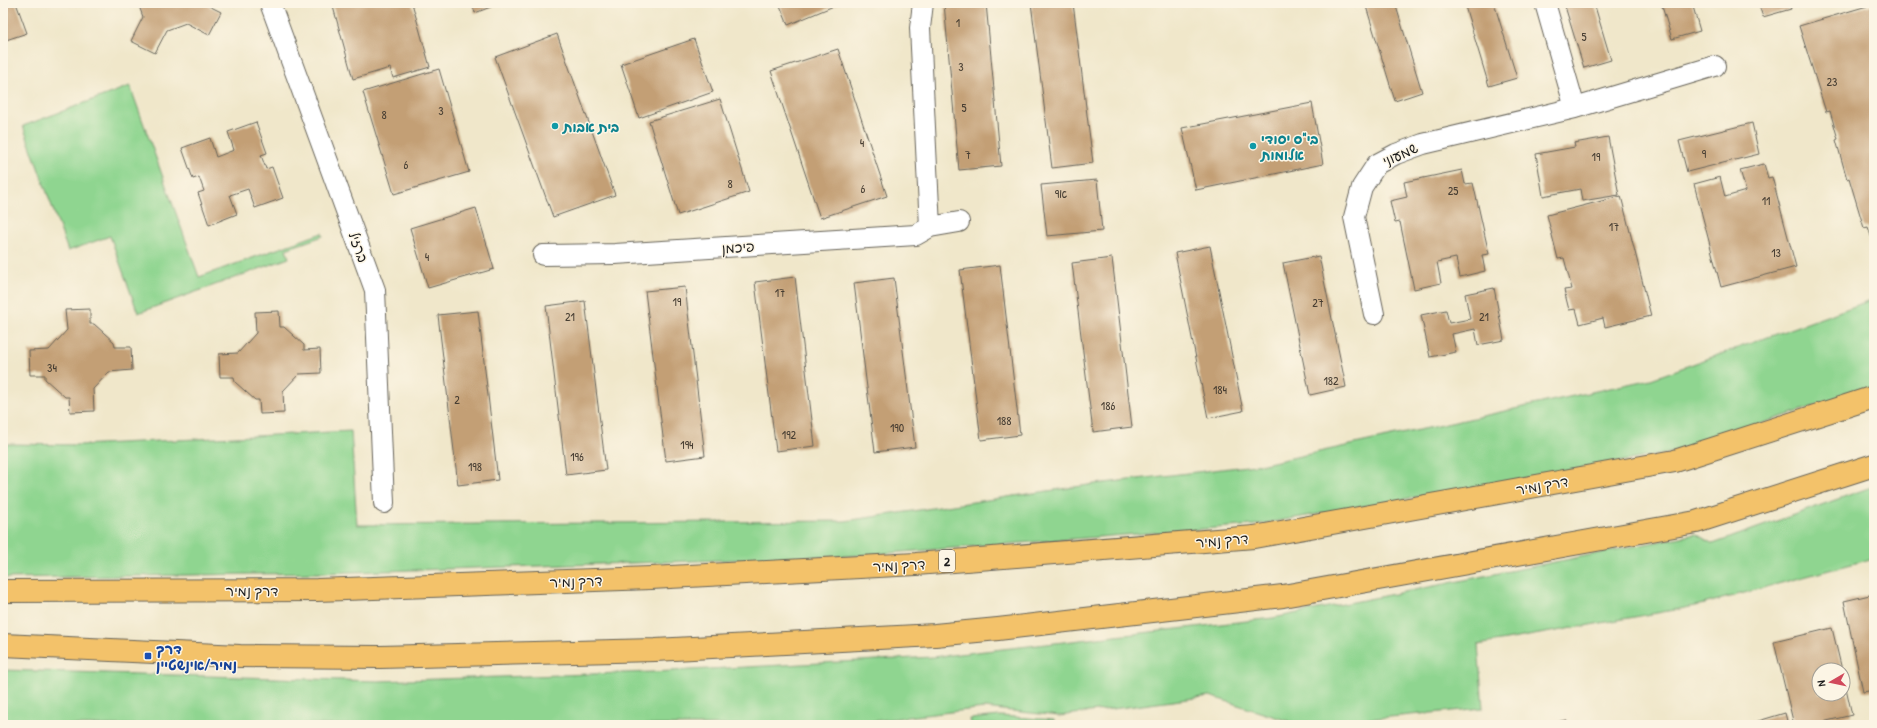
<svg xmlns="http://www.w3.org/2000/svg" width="1877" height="728" font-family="'Patrick Hand','Playpen Sans Hebrew',sans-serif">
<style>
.green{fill:#8fd590;stroke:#567856}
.building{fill:#c39f74}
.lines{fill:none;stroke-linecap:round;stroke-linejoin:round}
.minor-casing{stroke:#666359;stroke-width:22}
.highway-casing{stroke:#666359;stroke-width:24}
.minor{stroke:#fff;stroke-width:20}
.highway{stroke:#f3c26a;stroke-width:22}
.culture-dot{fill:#0f9aa8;stroke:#fcf5e5;stroke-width:1.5}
.transit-dot{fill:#1a4fb4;stroke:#fcf5e5;stroke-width:1.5}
.labels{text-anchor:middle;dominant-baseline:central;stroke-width:3;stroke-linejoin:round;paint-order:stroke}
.number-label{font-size:12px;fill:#463d32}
.shield{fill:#fcf5e5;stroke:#5f5d58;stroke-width:1}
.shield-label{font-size:13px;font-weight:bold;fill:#1c1c1c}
.culture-label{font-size:14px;font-weight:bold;fill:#0d838f;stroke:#fcf5e5;text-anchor:start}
.street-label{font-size:14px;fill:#1c1c1c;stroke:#fcf5e5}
.transit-label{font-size:14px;font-weight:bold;fill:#164399;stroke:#fcf5e5;text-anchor:start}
</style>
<rect width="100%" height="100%" fill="#fcf5e5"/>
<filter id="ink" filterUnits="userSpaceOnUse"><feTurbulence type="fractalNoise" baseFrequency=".025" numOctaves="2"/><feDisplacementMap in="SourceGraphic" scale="8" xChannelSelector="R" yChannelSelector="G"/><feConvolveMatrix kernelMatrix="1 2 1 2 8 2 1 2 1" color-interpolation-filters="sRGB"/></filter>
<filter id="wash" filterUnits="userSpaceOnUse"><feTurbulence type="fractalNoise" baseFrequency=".012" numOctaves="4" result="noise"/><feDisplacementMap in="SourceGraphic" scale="16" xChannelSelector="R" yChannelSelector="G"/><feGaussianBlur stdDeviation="0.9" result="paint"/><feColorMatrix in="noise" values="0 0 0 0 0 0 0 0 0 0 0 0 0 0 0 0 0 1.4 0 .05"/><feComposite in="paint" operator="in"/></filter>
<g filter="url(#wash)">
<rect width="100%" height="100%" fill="#f0e7ca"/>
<!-- green -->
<path class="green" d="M 130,86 L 199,277 L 322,233 L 323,236 L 286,249 L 289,258 L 138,313 L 110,236 L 68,251 L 23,126 Z
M 1874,299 L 1874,387 L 1670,453 L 1255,525 L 850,556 L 320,573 L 3,578 L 3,444 L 80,445 L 351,431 L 357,525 L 845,521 L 1095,484 L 1264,464 L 1651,379 Z
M 1874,486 L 1874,558 L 1696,606 L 1478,645 L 1483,708 L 1306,725 L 1300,725 L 1210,696 L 1059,716 L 984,708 L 840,725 L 3,725 L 3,670 L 377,681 L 653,672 L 933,657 L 1273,618 L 1696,534 L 1713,544 Z
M 1000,716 L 1054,720 L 1054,725 L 971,725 L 970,719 Z"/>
<g id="blocks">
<!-- building -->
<path class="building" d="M 3,3 L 16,3 L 27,33 L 3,41 Z
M 138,3 L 203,3 L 221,12 L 209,35 L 186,23 L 167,30 L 155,53 L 131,41 L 143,17 Z
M 332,3 L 412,3 L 430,67 L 393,78 L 390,68 L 353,79 Z
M 472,3 L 501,3 L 475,13 Z
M 779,3 L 841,3 L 788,25 Z
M 944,3 L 986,3 L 1001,166 L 959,170 Z
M 1031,3 L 1073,3 L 1093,163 L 1052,168 Z
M 1365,3 L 1395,3 L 1422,92 L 1395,101 Z
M 1464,3 L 1494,3 L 1517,78 L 1489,86 Z
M 1564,3 L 1594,3 L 1611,60 L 1584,68 Z
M 1661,3 L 1692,3 L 1700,31 L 1672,39 Z
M 1758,3 L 1789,3 L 1791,9 L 1763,17 Z
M 1874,4 L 1874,239 L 1872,239 L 1868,227 L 1864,228 L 1849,178 L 1847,179 L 1836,140 L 1838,139 L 1830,111 L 1826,112 L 1799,26 Z
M 557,34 L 615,195 L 553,217 L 495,57 Z
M 694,39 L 713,92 L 639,118 L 621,64 Z
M 838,49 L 887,196 L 820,218 L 771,71 Z
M 439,69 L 469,172 L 394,194 L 363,92 Z
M 720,99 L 749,192 L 678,215 L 649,121 Z
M 1312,103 L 1323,164 L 1196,190 L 1182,128 Z
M 256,122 L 267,153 L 261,155 L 266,169 L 272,167 L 283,198 L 255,208 L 248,189 L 230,195 L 237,214 L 209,225 L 198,193 L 204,191 L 199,177 L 193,179 L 182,148 L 210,138 L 216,157 L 234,150 L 228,132 Z
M 1752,123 L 1759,154 L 1687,172 L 1679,141 Z
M 1608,137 L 1619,195 L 1582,201 L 1580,189 L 1543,196 L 1536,154 L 1575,147 L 1574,143 Z
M 1764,164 L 1768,178 L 1772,177 L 1796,267 L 1721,287 L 1694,184 L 1720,177 L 1725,197 L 1746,191 L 1740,170 Z
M 1462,170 L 1465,184 L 1473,183 L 1489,254 L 1482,255 L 1485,271 L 1460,277 L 1456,258 L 1437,262 L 1441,283 L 1414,289 L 1400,222 L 1395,223 L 1390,201 L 1407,197 L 1404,182 Z
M 1097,180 L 1102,231 L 1047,236 L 1041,185 Z
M 1621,196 L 1651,316 L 1605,327 L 1603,318 L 1580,324 L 1576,309 L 1569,310 L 1564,290 L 1572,289 L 1564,258 L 1558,259 L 1547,215 Z
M 476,208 L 494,269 L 428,288 L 410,228 Z
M 1210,246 L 1243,411 L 1208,418 L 1175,253 Z
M 1319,256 L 1346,387 L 1310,395 L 1283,263 Z
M 1112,258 L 1132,427 L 1093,432 L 1072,263 Z
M 1000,265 L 1020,435 L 981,440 L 960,270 Z
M 795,277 L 815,446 L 776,451 L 755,282 Z
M 894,278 L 915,447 L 875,452 L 854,283 Z
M 685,287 L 705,456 L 666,461 L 645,291 Z
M 1494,288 L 1504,340 L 1478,345 L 1475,329 L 1452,334 L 1456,352 L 1430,357 L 1421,315 L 1446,310 L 1449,323 L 1470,319 L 1465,294 Z
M 585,301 L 606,470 L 566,475 L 546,306 Z
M 90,309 L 90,324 L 94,324 L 114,342 L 115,347 L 131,347 L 132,370 L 109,372 L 93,389 L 94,411 L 70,412 L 69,397 L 65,397 L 45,379 L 45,375 L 30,375 L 29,351 L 49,350 L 67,330 L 65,310 Z
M 279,311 L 280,327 L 284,327 L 304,345 L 304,350 L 320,349 L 321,373 L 299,374 L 283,391 L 284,413 L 260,414 L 259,400 L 255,400 L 235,382 L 234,377 L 220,377 L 219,354 L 238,353 L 256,333 L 255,312 Z
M 478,311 L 498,480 L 458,485 L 438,315 Z
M 1874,594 L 1874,690 L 1863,692 L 1844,601 Z
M 1832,628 L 1842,670 L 1819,670 L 1819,694 L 1843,694 L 1844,679 L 1852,715 L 1810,725 L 1794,725 L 1774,642 Z
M 1785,713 L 1788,725 L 1745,725 Z
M 1567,720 L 1567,725 L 1545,725 L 1545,724 Z"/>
</g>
</g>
<g filter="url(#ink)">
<use href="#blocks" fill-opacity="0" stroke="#666359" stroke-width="1"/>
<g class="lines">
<!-- minor casing -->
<g class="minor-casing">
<path id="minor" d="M 270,3 L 375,290 L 384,503
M 923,3 L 920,28 L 930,227
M 1545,3 L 1575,108
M 543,255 L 615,254 L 916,235 L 930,227 L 959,222
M 1374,314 L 1354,217 L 1362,187 L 1377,164 L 1396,154 L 1423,144 L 1575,108 L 1715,66"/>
</g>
<!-- highway casing -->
<g class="highway-casing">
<path id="highway" d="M 3,591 L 317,590 L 651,578 L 916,564 L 1254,537 L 1675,461 L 1874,397
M 3,645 L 240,656 L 380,657 L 655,650 L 935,635 L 998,629 L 1283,596 L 1696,522 L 1874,465"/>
</g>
<!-- minor -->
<use href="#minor" class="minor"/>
<!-- highway -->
<use href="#highway" class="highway"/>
</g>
</g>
<!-- markers -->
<g class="culture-dot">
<circle cx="555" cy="126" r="4"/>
<circle cx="1253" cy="146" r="4"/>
</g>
<rect class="transit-dot" x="144" y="652" width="8" height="8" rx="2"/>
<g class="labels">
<!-- number labels -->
<g class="number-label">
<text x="958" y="22">1</text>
<text x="1584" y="36">5</text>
<text x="961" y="66">3</text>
<text x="1832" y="81">23</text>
<text x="964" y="107">5</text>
<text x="441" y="110">3</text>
<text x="384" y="114">8</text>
<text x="862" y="142">4</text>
<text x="1704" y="153">9</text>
<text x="968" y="154">7</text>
<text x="1596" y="156">19</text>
<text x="406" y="164">6</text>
<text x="730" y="183">8</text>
<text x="863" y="188">6</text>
<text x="1453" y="190">25</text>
<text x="1061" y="193">9א</text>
<text x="1766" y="200">11</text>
<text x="1614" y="226">17</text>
<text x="1776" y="252">13</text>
<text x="427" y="256">4</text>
<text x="780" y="292">17</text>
<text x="677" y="301">19</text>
<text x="1318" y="302">27</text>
<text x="570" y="316">21</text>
<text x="1484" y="316">21</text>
<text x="52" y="367">34</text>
<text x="1331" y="380">182</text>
<text x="1220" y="389">184</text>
<text x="457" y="399">2</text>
<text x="1108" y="405">186</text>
<text x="1004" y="420">188</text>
<text x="897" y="427">190</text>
<text x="789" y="434">192</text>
<text x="687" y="444">194</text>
<text x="577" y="456">196</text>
<text x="475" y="466">198</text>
</g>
<!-- shield labels -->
<rect class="shield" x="939" y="550" width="16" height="22" rx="3"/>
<g class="shield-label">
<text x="947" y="561">2</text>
</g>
<!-- culture labels -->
<g class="culture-label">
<text x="563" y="126">בית אבות</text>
<text x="1261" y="138">בי"ס יסודי<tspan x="1261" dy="16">אלומות</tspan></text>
</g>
<!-- street labels -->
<g class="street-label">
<text transform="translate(1400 154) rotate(-24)">שמעוני</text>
<text transform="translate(359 247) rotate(70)">ברזיל</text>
<text transform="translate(738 247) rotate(-4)">פיכמן</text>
<text transform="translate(1542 485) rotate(-10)">דרך נמיר</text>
<text transform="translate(1222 540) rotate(-5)">דרך נמיר</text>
<text transform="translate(899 565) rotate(-3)">דרך נמיר</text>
<text transform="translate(576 581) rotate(-2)">דרך נמיר</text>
<text x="252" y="590">דרך נמיר</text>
</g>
<!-- transit labels -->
<g class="transit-label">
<text x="156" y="648">דרך<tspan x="156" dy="16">נמיר/אינשטיין</tspan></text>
</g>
</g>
<!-- margin -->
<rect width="1877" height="728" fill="none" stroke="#fcf5e5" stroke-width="16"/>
<!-- north arrow -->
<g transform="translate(1831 682) rotate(261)"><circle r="19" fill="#fcf5e5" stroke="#a29e95"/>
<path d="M0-3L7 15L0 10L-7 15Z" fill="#d1495b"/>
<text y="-6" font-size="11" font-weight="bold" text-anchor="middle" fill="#1c1c1c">N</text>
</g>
</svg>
